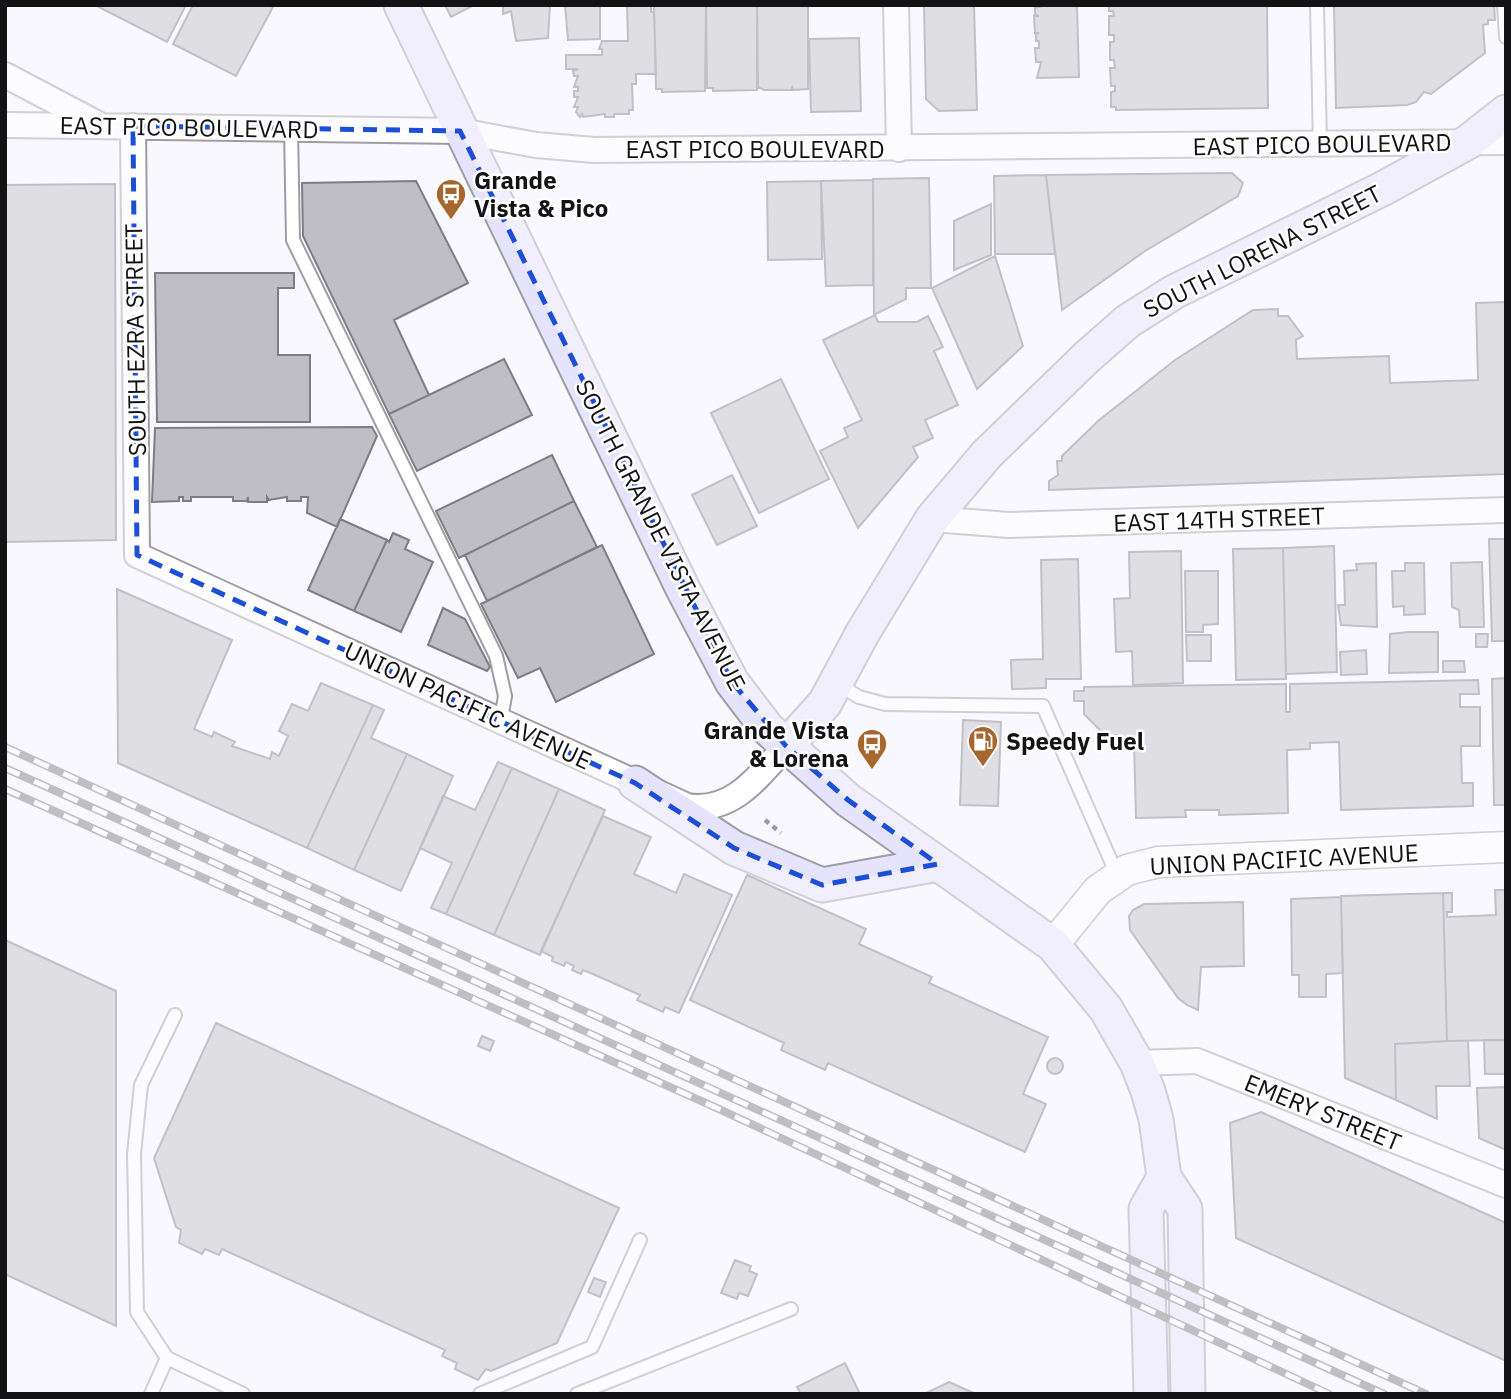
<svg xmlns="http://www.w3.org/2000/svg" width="1511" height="1399" font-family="'IBM Plex Sans',sans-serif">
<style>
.building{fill:#bebec4;stroke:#7d7d83;stroke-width:2}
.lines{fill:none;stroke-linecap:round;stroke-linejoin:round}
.service-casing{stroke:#9d9da3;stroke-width:16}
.minor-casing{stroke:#9d9da3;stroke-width:28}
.tertiary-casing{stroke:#9d9da3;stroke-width:33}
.secondary-casing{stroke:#9d9da3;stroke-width:37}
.path{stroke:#9b9a9f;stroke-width:4.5;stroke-dasharray:5 5;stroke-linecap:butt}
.service{stroke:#fff;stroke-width:12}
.minor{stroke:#fff;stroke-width:24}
.tertiary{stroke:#fff;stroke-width:30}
.secondary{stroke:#e6e4fd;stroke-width:33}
.rail-casing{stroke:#79787c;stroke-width:8}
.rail{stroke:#fff;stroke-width:5;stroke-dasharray:16;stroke-linecap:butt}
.marked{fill:none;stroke:#1d4ed8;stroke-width:5;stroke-dasharray:14 9;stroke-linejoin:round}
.labels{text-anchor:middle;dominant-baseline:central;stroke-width:5;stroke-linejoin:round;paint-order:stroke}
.street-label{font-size:24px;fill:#131315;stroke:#fff}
.poi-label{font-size:24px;font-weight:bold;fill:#131315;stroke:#fff;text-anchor:start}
</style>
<rect width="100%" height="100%" fill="#f9f8fe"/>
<!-- building -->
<path class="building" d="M 95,5 L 186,5 L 167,42 Z
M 193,5 L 274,5 L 236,76 L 173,44 Z
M 445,5 L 474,5 L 451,17 Z
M 503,5 L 550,5 L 548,38 L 516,41 L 511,11 L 503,14 Z
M 565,5 L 651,5 L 651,12 L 654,12 L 656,74 L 636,74 L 636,84 L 632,84 L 633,110 L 629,110 L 629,114 L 614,114 L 614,117 L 605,117 L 605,114 L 583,117 L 582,114 L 580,117 L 576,112 L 578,107 L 574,107 L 578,97 L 574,97 L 574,91 L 578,91 L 578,87 L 574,87 L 578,76 L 574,76 L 573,71 L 578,69 L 566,69 L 566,55 L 602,55 L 602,49 L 599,49 L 602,41 L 628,41 L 627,6 L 600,6 L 600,39 L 568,40 Z
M 654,5 L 706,5 L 705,91 L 662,92 L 662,89 L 656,89 Z
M 706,5 L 757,5 L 757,90 L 713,91 L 713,88 L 707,88 Z
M 757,5 L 808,5 L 808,89 L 793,90 L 792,86 L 792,90 L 764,90 L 758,87 Z
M 924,5 L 974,5 L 977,110 L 939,111 L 926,99 Z
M 1034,5 L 1077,5 L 1079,77 L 1037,78 L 1041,62 L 1036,62 L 1035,48 L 1039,48 L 1039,41 L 1036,41 L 1036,34 L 1039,33 L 1035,33 L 1034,16 L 1039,16 L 1035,15 L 1035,8 L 1039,7 Z
M 1109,5 L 1267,5 L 1268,108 L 1116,110 L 1116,107 L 1111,107 L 1111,92 L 1115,91 L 1115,86 L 1111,86 L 1110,68 L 1115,68 L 1114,60 L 1110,60 L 1110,42 L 1114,42 L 1114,35 L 1109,35 L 1109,16 L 1114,16 L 1113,11 L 1109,11 Z
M 1334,5 L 1494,5 L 1495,20 L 1488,20 L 1488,24 L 1483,25 L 1485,53 L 1431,94 L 1424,92 L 1416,102 L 1407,105 L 1336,108 Z
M 859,38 L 861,111 L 811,112 L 809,39 Z
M 1232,173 L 1243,183 L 1238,196 L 1145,251 L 1062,310 L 1046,175 Z
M 1046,175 L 1055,254 L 995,254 L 994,176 Z
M 929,178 L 931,288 L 906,288 L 906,299 L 874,315 L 873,179 Z
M 873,180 L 873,285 L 826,286 L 821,181 Z
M 416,181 L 468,283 L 394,320 L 429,395 L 389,414 L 303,236 L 302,183 Z
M 821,181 L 822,259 L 768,260 L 767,182 Z
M 115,184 L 116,540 L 5,542 L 5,185 Z
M 991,204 L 991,255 L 954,270 L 954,221 Z
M 995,256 L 1023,346 L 977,389 L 932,288 Z
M 155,273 L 294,273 L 294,288 L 278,288 L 278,355 L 310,355 L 310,422 L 157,422 Z
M 1506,302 L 1506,474 L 1049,490 L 1049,481 L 1058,475 L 1057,461 L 1062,461 L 1062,456 L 1098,421 L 1175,360 L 1253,310 L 1278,309 L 1278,316 L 1288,316 L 1303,336 L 1296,340 L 1297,359 L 1389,356 L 1390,383 L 1478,380 L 1476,303 Z
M 875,315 L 878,322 L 917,322 L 928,316 L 943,347 L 934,351 L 958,405 L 925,420 L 933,438 L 913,447 L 918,457 L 858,528 L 820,451 L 848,437 L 844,428 L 862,420 L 823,340 Z
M 504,359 L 532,415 L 417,471 L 389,414 Z
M 781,379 L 829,479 L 759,513 L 711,413 Z
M 372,427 L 377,436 L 337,527 L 307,513 L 308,497 L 301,497 L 301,501 L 287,501 L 287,497 L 269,500 L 267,497 L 267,502 L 248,502 L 248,497 L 247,501 L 233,501 L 233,497 L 191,497 L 191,501 L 183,501 L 183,497 L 179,497 L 179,501 L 152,502 L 155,428 Z
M 552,455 L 574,501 L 459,558 L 436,511 Z
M 732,475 L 757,526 L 717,545 L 692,495 Z
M 574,501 L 597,547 L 487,601 L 465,555 Z
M 340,519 L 387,540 L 354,611 L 308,590 Z
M 393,533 L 409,540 L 405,549 L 433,562 L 401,632 L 354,611 L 387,540 L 389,542 Z
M 1489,539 L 1506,539 L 1506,641 L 1492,641 Z
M 602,545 L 654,654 L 556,702 L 540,668 L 518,678 L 481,604 Z
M 1334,546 L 1337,672 L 1286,674 L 1283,548 Z
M 1283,548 L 1286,679 L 1236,680 L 1233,549 Z
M 1181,551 L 1183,683 L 1133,685 L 1132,651 L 1116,652 L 1114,599 L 1130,598 L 1129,552 Z
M 1078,559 L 1081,679 L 1046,679 L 1046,688 L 1012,689 L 1011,660 L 1043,659 L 1041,560 Z
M 1482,562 L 1484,627 L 1460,627 L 1459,610 L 1452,607 L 1451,563 Z
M 1376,563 L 1377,627 L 1341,625 L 1338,605 L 1345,605 L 1344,571 L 1357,570 L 1356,564 Z
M 1405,563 L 1424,563 L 1425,614 L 1404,615 L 1404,606 L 1393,607 L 1392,571 L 1405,571 Z
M 1185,571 L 1218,571 L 1218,624 L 1203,625 L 1203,632 L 1186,632 Z
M 117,589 L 232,640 L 194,729 L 212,737 L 214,732 L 235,742 L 232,746 L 270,759 L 272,752 L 279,756 L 288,736 L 279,731 L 292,704 L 308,711 L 321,683 L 373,705 L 307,848 L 118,763 Z
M 443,608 L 465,619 L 490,667 L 487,671 L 428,645 Z
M 1408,632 L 1438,632 L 1438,672 L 1389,673 L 1390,634 Z
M 1476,634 L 1488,634 L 1487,647 L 1476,647 Z
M 1186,635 L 1211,635 L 1211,661 L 1187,661 Z
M 1366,650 L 1367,674 L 1341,675 L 1340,652 Z
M 1443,661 L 1464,661 L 1465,672 L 1443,672 Z
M 1506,678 L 1506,805 L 1494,805 L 1492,679 Z
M 1478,680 L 1479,694 L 1460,694 L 1460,707 L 1480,707 L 1480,746 L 1461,746 L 1462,783 L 1473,783 L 1473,806 L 1341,810 L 1339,742 L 1310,743 L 1310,749 L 1287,750 L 1288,813 L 1219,815 L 1219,810 L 1185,810 L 1186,817 L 1136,818 L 1134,742 L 1117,742 L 1117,735 L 1105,735 L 1084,714 L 1084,701 L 1074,701 L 1074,691 L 1084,691 L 1084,687 L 1286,684 L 1286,712 L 1290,712 L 1290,684 Z
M 373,705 L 384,710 L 371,738 L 407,754 L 354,870 L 307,848 Z
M 963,720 L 1001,722 L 998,806 L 960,805 Z
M 407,754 L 453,776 L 401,891 L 354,870 Z
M 498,762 L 512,768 L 446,914 L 431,908 L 452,863 L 420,848 L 443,796 L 475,810 Z
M 512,768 L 559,789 L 494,935 L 446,914 Z
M 559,789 L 605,810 L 540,955 L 494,935 Z
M 603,816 L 651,837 L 634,874 L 676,893 L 684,874 L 732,895 L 679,1013 L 665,1007 L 663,1012 L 637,1000 L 640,995 L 593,974 L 583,970 L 581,974 L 572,970 L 574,966 L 566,962 L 564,966 L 552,961 L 553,957 L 541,951 Z
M 747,875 L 866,929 L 859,944 L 932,977 L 929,983 L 1048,1037 L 1023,1094 L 1046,1104 L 1025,1152 L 828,1063 L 825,1070 L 781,1050 L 784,1043 L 690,1000 Z
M 1495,890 L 1506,890 L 1506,1040 L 1447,1041 L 1443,893 L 1452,893 L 1452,912 L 1447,912 L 1447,917 L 1496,915 Z
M 1443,893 L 1447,1041 L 1395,1044 L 1396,1100 L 1345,1078 L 1341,896 Z
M 1341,897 L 1343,973 L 1326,974 L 1326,997 L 1299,997 L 1299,975 L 1292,975 L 1291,899 Z
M 1243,902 L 1244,966 L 1201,967 L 1198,1010 L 1187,1005 L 1178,998 L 1130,930 L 1129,916 L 1133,910 L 1144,904 Z
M 5,940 L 116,991 L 116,1326 L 5,1274 Z
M 216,1023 L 619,1208 L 557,1343 L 491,1371 L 486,1369 L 478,1380 L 455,1369 L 457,1363 L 442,1356 L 445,1350 L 222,1249 L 219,1255 L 205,1249 L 202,1254 L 179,1243 L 181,1230 L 176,1227 L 154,1158 Z
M 482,1036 L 494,1041 L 490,1051 L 478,1046 Z
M 1484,1040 L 1506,1040 L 1506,1074 L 1485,1074 Z
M 1447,1041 L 1468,1041 L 1470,1086 L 1436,1086 L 1437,1119 L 1396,1100 L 1395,1044 Z
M1047 1066a8 8 0 1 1 16 0a8 8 0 1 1-16 0Z
M 1506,1087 L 1506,1150 L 1479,1138 L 1477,1088 Z
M 1261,1112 L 1506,1223 L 1506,1361 L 1236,1238 L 1230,1123 Z
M 735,1260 L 751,1266 L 749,1271 L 757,1274 L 748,1296 L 739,1293 L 737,1299 L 721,1293 Z
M 594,1278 L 606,1282 L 600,1297 L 588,1292 Z
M 845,1363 L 860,1394 L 801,1394 L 797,1387 Z
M 949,1382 L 976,1394 L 924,1394 Z"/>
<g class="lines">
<!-- service casing -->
<g class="service-casing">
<path id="service" d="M 1317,5 L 1320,144
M 1504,5 L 1506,37
M 291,128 L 293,240 L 496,656 L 505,696 L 501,719
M 836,683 L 859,697 L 885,704 L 1043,706 L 1118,877
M 175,1015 L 141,1085 L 134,1154 L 137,1312 L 167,1358 L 243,1394
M 151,1394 L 167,1358
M 480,1394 L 592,1347 L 640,1240
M 577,1394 L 791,1309"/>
</g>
<!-- minor casing -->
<g class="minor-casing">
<path id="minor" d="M 896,5 L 899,149
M 5,75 L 98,124
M 5,125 L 460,131 L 536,145 L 594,150 L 1506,142
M 133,126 L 137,555 L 687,806 C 732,814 759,776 786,746
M 932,519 L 1009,525 L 1506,510
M 1137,1063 L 1197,1061 L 1506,1185"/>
</g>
<!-- tertiary casing -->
<g class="tertiary-casing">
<path id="tertiary" d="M 1053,945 L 1098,890 L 1127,870 L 1158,862 L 1506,847"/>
</g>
<!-- secondary casing -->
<g class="secondary-casing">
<path id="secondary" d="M 401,5 L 683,589 L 732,682 L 767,728 L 848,800 L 1053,945 L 1106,1009 L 1137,1063 L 1148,1091 L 1156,1119 L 1164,1177 L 1185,1209 L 1188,1394
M 786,746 L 825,703 L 862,634 L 932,519 L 987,454 L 1087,357 L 1128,321 L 1174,292 L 1382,189 L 1468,142 L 1506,112
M 635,783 L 734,848 L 822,885 L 938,864
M 1151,1394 L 1146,1209 L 1164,1177"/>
</g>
<!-- path -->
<path class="path" d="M 765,820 L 781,833"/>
<!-- service -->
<use href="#service" class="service"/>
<!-- minor -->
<use href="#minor" class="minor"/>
<!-- tertiary -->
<use href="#tertiary" class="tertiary"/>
<!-- secondary -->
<use href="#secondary" class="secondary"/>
<!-- rail casing -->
<g class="rail-casing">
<path id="rail" d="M 5,747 L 1426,1394
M 5,768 L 1384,1394
M 5,789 L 719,1109 L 1329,1394"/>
</g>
<!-- rail -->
<use href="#rail" class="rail"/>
</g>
<!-- marked area -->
<path d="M0 0H1511V1399H0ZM 133,126 L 460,131 L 732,682 L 786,746 L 848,800 L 938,864 L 822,885 L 734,848 L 635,783 L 137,555 Z" fill="#f9f8fe" fill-opacity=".55" fill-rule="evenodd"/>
<path class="marked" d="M 133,126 L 460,131 L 732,682 L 786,746 L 848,800 L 938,864 L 822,885 L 734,848 L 635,783 L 137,555 Z"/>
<!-- icons -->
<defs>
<g id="bus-pin" transform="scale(1.575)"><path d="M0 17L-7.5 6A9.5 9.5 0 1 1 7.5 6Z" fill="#a6672f" stroke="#fff"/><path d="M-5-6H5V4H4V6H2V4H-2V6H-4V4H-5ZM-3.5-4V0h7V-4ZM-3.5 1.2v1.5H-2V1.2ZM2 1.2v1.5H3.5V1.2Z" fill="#fff"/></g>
<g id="fuel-pin" transform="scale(1.575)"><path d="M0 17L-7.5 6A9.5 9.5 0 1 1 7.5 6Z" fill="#a6672f" stroke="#fff"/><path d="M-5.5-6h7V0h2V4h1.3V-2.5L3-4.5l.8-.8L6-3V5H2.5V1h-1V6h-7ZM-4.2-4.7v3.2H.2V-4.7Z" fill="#fff"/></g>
</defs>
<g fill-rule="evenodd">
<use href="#bus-pin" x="451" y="194"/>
<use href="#fuel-pin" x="983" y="741"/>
<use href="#bus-pin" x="872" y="744"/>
</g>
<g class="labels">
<!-- street labels -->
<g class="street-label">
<text transform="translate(189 127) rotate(1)">EAST PICO BOULEVARD</text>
<text transform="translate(1322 144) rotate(-1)">EAST PICO BOULEVARD</text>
<text x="755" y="149">EAST PICO BOULEVARD</text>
<text transform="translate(1262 251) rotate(-27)">SOUTH LORENA STREET</text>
<text transform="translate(135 340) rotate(-91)">SOUTH EZRA STREET</text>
<text transform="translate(1219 519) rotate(-2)">EAST 14TH STREET</text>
<text transform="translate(661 535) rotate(63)">SOUTH GRANDE VISTA AVENUE</text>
<text transform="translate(468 705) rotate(25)">UNION PACIFIC AVENUE</text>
<text transform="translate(1284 859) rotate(-3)">UNION PACIFIC AVENUE</text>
<text transform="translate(1323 1112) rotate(22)">EMERY STREET</text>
</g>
<!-- poi labels -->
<g class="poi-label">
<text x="474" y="180">Grande<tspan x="474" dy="28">Vista &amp; Pico</tspan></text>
<text x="849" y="730" text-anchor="end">Grande Vista<tspan x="849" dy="28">&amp; Lorena</tspan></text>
<text x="1006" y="741">Speedy Fuel</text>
</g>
</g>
<!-- border -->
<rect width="1511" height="1399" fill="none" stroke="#131315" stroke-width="14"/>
</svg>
